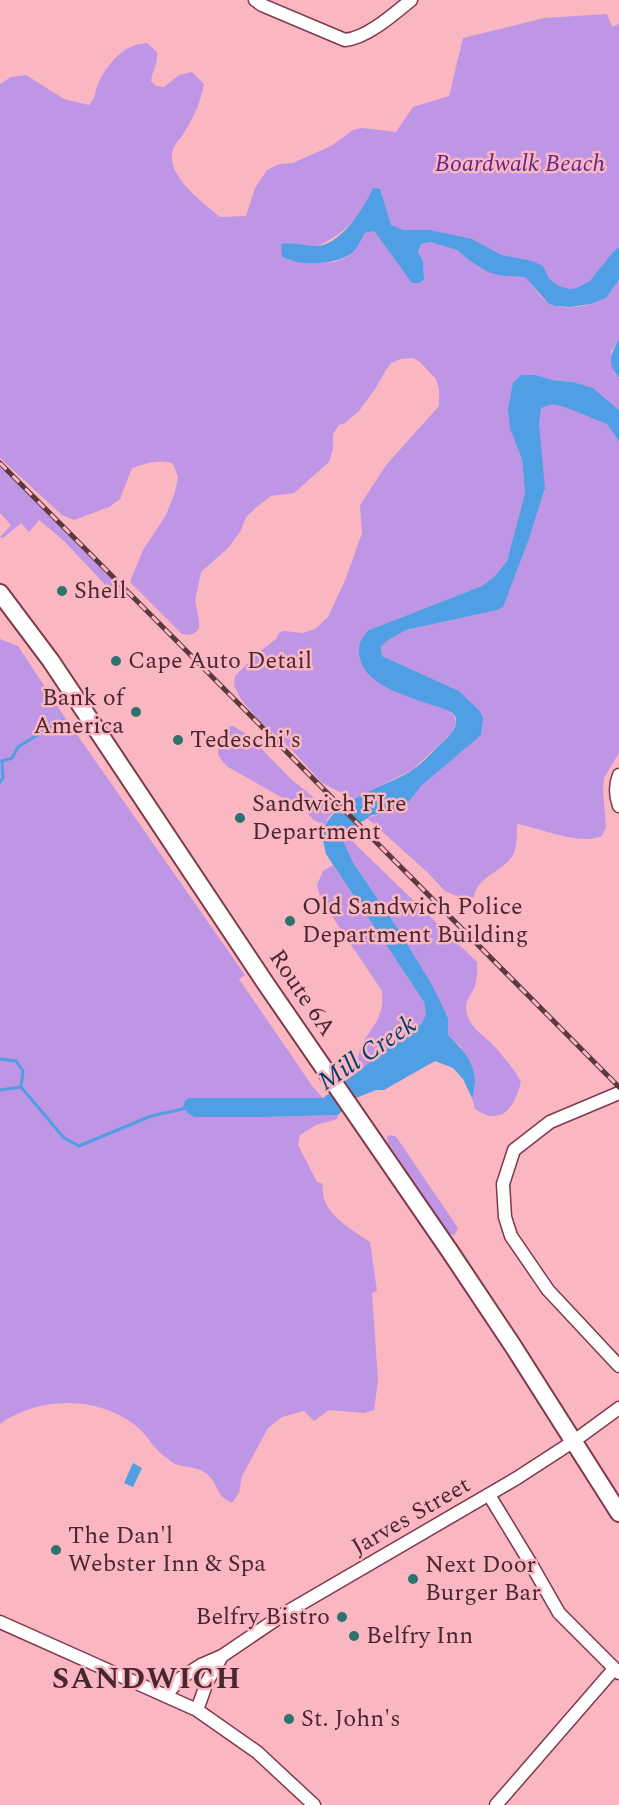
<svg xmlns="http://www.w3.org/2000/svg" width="619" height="1805" font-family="Spectral,serif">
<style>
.green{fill:#bf95e6}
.water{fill:#509ee3}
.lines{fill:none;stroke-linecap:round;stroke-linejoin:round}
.stream{stroke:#509ee3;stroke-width:3}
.minor-casing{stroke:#7f3949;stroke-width:15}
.secondary-casing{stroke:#7f3949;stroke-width:20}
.minor{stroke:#fff;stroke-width:12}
.secondary{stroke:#fff;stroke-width:16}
.rail-casing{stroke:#5c383f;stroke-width:5}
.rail{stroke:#fab7c2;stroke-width:3;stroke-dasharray:9;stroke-linecap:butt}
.poi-dot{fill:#2b736d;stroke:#fab7c2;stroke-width:2}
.labels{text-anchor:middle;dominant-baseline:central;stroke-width:5;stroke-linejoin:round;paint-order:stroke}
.park-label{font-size:24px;font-style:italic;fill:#61278a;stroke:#fab7c2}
.poi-label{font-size:24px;fill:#48282e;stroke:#fab7c2;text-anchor:start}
.street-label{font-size:24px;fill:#48282e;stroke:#fab7c2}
.water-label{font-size:26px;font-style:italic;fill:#003e6b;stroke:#fab7c2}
.district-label{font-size:30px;font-weight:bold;letter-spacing:1.5px;fill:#48282e;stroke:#fab7c2}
</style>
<rect width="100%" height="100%" fill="#fab7c2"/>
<!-- green -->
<path class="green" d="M 607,14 L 612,27 L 619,24 L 619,269 L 573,300 L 542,275 L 424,234 L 402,253 L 373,189 C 353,233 330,241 288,260 C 308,262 335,268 352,253 C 357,248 361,239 365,233 L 374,231 L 412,282 L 419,283 L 424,280 L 423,261 L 418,252 L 421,244 L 430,242 L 457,250 L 469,260 L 502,276 L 525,277 C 532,284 538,295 546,301 C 558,312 592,307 604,298 C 610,295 614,286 619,280 L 619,340 L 611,351 L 614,373 L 619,378 L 619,410 L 593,388 L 573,382 L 552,380 L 536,375 L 522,459 L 525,493 L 507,561 L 494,577 L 482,586 L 369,630 L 398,693 L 448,710 L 454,716 L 456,723 L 451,734 L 412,770 L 354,799 L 322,783 L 290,748 L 258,720 L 241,699 L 234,686 L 235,676 L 259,652 L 276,639 L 279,633 L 284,631 L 303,633 L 315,629 L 328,617 L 346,578 L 362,533 L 360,505 L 387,464 L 439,406 L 439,390 L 436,379 L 420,362 L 413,358 L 401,359 L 391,363 L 386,370 L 375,389 L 359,411 L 345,423 L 339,425 L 333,434 L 333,449 L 329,462 L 294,493 L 271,496 L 258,506 L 246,517 L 240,532 L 228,548 L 201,572 L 195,601 L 199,620 L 199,628 L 196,632 L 190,635 L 182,634 L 130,582 L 143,550 L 166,515 L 175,492 L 178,477 L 173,464 C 160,458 145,464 132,468 L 120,499 L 109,507 L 74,520 L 62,515 L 0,458 L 0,84 L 11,77 L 26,75 L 64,99 L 89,105 C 97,96 94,94 98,84 C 104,70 118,51 133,46 C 137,44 143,44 147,43 L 157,52 C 158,63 153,70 151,81 L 156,86 L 164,87 L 179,75 L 192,72 L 204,84 C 200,103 195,115 185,131 C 182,137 177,141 174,147 C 162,173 202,202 220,217 L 246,216 L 255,188 L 267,170 L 279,164 L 293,163 L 331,146 L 353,130 L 362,128 L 396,132 L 413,107 L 449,96 L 463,38 L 544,18 Z
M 527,389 L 619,420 L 619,753 L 604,778 L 603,790 L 606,827 L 602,836 C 578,846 542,828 517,824 C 517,833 517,845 514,853 C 505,872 477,875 474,897 L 466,900 L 445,891 L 426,871 L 367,818 L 406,805 L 422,785 L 480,735 L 479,710 L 459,691 L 382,656 L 381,646 L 390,639 L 406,630 L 497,610 L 503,606 L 529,539 L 545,490 Z
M 0,466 L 121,589 L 119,597 L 114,594 L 64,541 L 39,520 L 29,532 L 21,523 L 3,538 L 0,537 L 11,525 L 0,513 Z
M 0,639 L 18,646 L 64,716 L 245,975 L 239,979 L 313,1087 L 323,1098 L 253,1117 L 338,1115 L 337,1119 L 316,1125 L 300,1135 L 298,1145 L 317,1182 L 323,1184 C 319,1213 350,1228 370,1242 L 377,1291 L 372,1293 L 378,1381 L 374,1410 L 364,1413 L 329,1410 L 314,1421 L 304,1411 L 282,1417 L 268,1428 L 242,1476 L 239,1493 L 232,1503 C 215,1495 220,1487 209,1476 C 201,1467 189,1468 178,1465 C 174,1464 170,1461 167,1458 C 154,1450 147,1434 135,1425 C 104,1401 60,1397 24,1411 C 15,1415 7,1418 0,1424 Z
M 233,726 L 249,736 L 292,780 L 333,813 L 328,818 L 325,826 L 314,820 L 304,810 L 228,767 C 212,752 218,748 226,730 L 228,727 Z
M 349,829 L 354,843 L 477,962 C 477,970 478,977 475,985 C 473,993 466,999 466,1007 C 467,1028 484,1034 496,1048 C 505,1059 515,1070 521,1082 C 514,1108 502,1127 475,1109 L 472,1098 L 475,1086 L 461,1047 L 448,1035 L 448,1018 L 396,926 L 354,864 L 344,843 Z
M 333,865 L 424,1002 L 426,1014 L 422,1023 L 365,1067 L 358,1062 C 359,1031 386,1028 382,991 L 321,900 L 317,885 L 323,871 Z
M 389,1135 L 395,1136 L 397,1138 L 456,1225 L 458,1229 L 454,1235 L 449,1234 L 388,1143 L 387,1137 Z"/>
<!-- water -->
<path class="water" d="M 373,188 L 380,189 L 391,225 L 403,230 L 429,230 L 472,239 L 501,255 L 532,261 L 543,266 L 549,279 L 559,286 L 569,289 L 577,288 L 590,281 L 614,251 L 619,247 L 619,280 L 606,298 L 591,304 L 570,307 L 555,306 L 548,303 L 525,277 L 502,276 L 488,272 L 469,260 L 457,250 L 430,242 L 421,244 L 418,252 L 423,261 L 424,280 L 419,283 L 412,283 L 374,231 L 365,233 C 361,240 357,249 352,253 C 337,265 297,267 282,256 L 281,244 C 294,241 307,247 319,246 C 343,242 364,208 373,188 Z
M 619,340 L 619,378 C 607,365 610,353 619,340 Z
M 521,375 L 536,375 L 552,380 L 573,382 L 593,388 L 619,410 L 619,441 L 607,424 L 565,407 L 552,404 L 541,408 L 539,424 L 545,489 L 529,539 L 503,607 L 497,610 L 406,630 L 390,639 L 381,646 L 382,656 L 459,691 L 479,710 L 483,718 L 481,735 L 422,785 L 406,805 L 386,813 L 372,815 L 363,821 L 349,829 L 344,843 L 354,864 L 396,926 L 432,985 L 448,1018 L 448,1035 C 467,1053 481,1071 472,1098 L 463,1079 L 453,1068 L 435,1061 L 384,1090 L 376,1090 L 356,1098 L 338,1115 L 263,1117 L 194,1117 L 188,1113 L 183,1107 L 185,1101 L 189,1098 L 323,1098 L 422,1023 L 426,1014 L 424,1002 L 326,854 C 325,847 321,838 323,832 C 330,801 385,787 411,771 C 423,763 434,750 445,740 C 451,735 459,725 455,716 C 451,710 441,708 435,706 C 412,698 366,686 360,659 C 357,646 360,639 369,630 L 482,586 L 494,577 L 507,561 L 525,493 L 522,459 L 510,428 L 508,409 L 513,383 Z
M 133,1463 L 142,1468 L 133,1487 L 124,1483 Z"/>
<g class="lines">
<!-- stream -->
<path class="stream" d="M 0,782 L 3,778 L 2,761 L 12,758 L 18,747 L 62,720
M 0,1059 L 16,1061 L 23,1071 L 21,1087 L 64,1138 L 79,1146 L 151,1116 L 187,1108
M 0,1090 L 21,1087"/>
<!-- minor casing -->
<g class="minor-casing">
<path id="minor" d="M 255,0 L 262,5 L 345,40 C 367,38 394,14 411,0
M 619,775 C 615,785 615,795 619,806
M 619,1093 L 550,1122 L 514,1150 L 503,1184 L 505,1217 L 511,1236 L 548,1290 L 619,1366
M 489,1495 L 531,1564 L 559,1613 L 619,1673
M 0,1622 L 197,1710 L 257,1752 L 314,1805
M 166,1695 L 181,1678 L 201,1665 L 222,1656 L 287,1612 L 517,1478 L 574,1441 L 619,1408
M 197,1710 L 207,1682 L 222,1656
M 496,1805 L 614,1669"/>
</g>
<!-- secondary casing -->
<g class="secondary-casing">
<path id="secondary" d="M 0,593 L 51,661 L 266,984 L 449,1250 L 513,1346 L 619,1513"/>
</g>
<!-- minor -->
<use href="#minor" class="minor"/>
<!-- secondary -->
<use href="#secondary" class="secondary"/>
<!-- rail casing -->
<g class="rail-casing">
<path id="rail" d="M 0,463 L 619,1087"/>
</g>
<!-- rail -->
<use href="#rail" class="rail"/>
</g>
<!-- markers -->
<g class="poi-dot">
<circle cx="62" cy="591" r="6"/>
<circle cx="116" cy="661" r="6"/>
<circle cx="136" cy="712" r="6"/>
<circle cx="178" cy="740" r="6"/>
<circle cx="240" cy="818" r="6"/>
<circle cx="290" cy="921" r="6"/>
<circle cx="56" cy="1550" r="6"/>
<circle cx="413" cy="1579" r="6"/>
<circle cx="342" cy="1617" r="6"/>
<circle cx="354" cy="1636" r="6"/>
<circle cx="289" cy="1719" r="6"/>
</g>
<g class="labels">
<!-- park labels -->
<g class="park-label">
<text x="520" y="164">Boardwalk Beach</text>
</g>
<!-- poi labels -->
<g class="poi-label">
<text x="74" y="591">Shell</text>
<text x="128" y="661">Cape Auto Detail</text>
<text x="124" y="698" text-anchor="end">Bank of<tspan x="124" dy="28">America</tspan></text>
<text x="190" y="740">Tedeschi's</text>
<text x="252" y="804">Sandwich FIre<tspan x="252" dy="28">Department</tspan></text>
<text x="302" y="907">Old Sandwich Police<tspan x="302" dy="28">Department Building</tspan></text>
<text x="68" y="1536">The Dan'l<tspan x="68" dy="28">Webster Inn &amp; Spa</tspan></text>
<text x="425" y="1565">Next Door<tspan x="425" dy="28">Burger Bar</tspan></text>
<text x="330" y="1617" text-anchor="end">Belfry Bistro</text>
<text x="366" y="1636">Belfry Inn</text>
<text x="301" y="1719">St. John's</text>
</g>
<!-- street labels -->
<g class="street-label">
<text transform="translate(302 993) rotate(56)">Route 6A</text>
<text transform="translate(411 1516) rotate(-30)">Jarves Street</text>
</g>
<!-- water labels -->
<g class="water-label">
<text transform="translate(367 1053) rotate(-34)">Mill Creek</text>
</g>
<!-- district labels -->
<g class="district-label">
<text x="147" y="1679">SANDWICH</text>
</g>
</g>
</svg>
